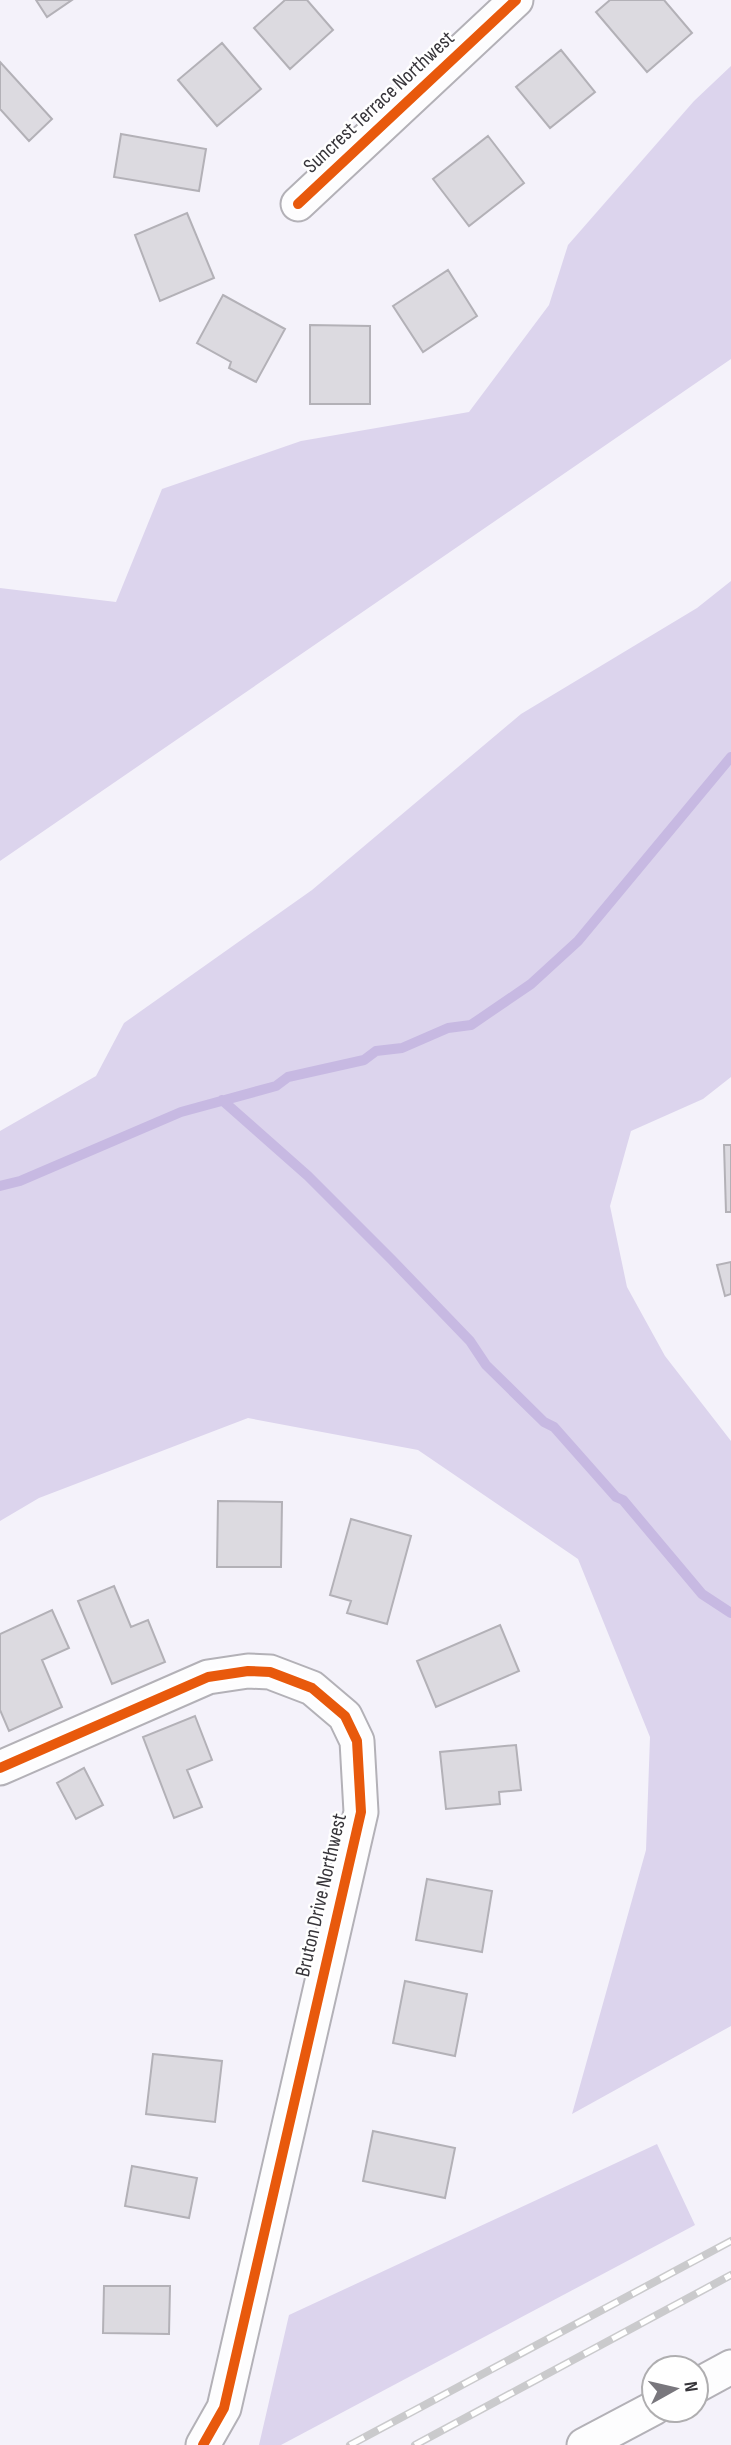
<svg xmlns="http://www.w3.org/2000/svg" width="731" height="2445" font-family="'Sofia Sans Condensed',sans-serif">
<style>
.green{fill:#dcd4ed}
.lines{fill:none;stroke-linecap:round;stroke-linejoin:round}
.stream{stroke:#c7b9e2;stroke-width:10}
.building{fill:#dcdae0;stroke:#b3b1b7;stroke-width:2}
.minor-casing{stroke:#b3b1b7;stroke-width:37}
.minor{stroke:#fdfdfe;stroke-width:33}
.rail-casing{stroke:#cacacc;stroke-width:8}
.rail{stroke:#fff;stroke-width:5;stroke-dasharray:16;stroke-linecap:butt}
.cycleway-casing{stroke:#fff;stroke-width:15}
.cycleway{stroke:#e8590c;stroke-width:10}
.labels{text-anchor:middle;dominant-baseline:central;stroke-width:5;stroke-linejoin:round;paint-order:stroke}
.street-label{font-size:21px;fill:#37353a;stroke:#fff}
</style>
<rect width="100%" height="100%" fill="#f4f2fa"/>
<!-- green -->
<path class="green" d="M 731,66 L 731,359 L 0,861 L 0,588 L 116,602 L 162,489 L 301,441 L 469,412 L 549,305 L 568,245 L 694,101 Z
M 731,581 L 731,1077 L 703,1099 L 631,1131 L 610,1206 L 627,1287 L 665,1356 L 731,1441 L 731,2026 L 572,2114 L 646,1850 L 650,1737 L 578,1559 L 418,1450 L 248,1418 L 39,1498 L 0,1521 L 0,1131 L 96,1076 L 124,1023 L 312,890 L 521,714 L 697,608 Z
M 657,2144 L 695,2225 L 281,2445 L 259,2445 L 289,2315 Z"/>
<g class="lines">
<!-- stream -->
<path class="stream" d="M 222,1100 L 308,1176 L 392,1260 L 470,1341 L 486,1365 L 544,1422 L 554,1427 L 616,1497 L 623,1500 L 702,1594 L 731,1613
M 0,1186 L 20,1181 L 181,1112 L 276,1086 L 288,1077 L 364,1060 L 376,1051 L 402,1048 L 448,1028 L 471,1025 L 531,984 L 578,941 L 731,757"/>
</g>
<!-- building -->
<path class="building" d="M 36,0 L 72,0 L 47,17 Z
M 285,0 L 307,0 L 333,30 L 290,69 L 254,28 Z
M 610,0 L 664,0 L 692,33 L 647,72 L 596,12 Z
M 222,43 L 261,89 L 217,126 L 178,80 Z
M 561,50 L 595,92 L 550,128 L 516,87 Z
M 0,62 L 52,119 L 29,141 L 0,109 Z
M 121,134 L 206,149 L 199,191 L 114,177 Z
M 488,136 L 524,183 L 469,226 L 433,179 Z
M 187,213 L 214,278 L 160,301 L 135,235 Z
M 448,270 L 477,316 L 423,352 L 393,306 Z
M 223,295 L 285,329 L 256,382 L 229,368 L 231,362 L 197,343 Z
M 310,325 L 370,326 L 370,404 L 310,404 Z
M 724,1145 L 731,1145 L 731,1212 L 726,1212 Z
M 731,1262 L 731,1294 L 725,1296 L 717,1265 Z
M 218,1501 L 282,1502 L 281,1567 L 217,1567 Z
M 351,1519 L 411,1536 L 387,1624 L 347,1613 L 351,1601 L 330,1595 Z
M 114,1586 L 131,1627 L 148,1620 L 165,1662 L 112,1684 L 78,1601 Z
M 52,1610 L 69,1648 L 42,1660 L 62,1707 L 9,1731 L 0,1710 L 0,1634 Z
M 500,1625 L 519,1671 L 436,1707 L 417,1661 Z
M 195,1716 L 212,1760 L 187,1770 L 202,1807 L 174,1818 L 143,1737 Z
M 516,1745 L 521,1790 L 499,1792 L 500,1804 L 446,1809 L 440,1752 Z
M 84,1768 L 103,1805 L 76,1819 L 57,1783 Z
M 427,1879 L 492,1891 L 482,1952 L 416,1940 Z
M 405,1981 L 467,1994 L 455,2056 L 393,2043 Z
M 153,2054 L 222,2061 L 215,2122 L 146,2114 Z
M 373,2131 L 455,2148 L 445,2198 L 363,2181 Z
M 132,2166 L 197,2178 L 189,2218 L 125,2206 Z
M 104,2286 L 170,2286 L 169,2334 L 103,2333 Z"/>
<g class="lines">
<!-- minor casing -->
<g class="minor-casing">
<path id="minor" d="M 298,204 L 516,0
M 0,1768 L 208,1677 L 248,1671 L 270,1672 L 312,1688 L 345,1716 L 357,1741 L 361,1812 L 224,2408 L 203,2445
M 696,2386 L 731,2367
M 584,2445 L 654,2408"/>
</g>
<!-- minor -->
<use href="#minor" class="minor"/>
<!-- rail casing -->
<g class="rail-casing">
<path id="rail" d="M 350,2445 L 731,2241
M 415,2445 L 731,2275"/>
</g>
<!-- rail -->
<use href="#rail" class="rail"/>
<!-- cycleway casing -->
<g class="cycleway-casing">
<path id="cycleway" d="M 298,204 L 516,0
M 0,1768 L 208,1677 L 248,1671 L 270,1672 L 312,1688 L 345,1716 L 357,1741 L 361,1812 L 224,2408 L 203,2445"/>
</g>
<!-- cycleway -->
<use href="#cycleway" class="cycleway"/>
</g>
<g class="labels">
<!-- street labels -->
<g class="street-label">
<text transform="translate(379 102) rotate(-43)">Suncrest Terrace Northwest</text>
<text transform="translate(321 1895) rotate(-77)">Bruton Drive Northwest</text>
</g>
</g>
<!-- north arrow -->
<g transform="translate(675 2389) rotate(82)"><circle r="33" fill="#ffffff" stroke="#afaeb0" stroke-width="2"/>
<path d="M0-5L12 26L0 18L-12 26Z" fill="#79777d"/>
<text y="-10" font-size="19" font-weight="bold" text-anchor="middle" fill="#37353a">N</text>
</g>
</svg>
